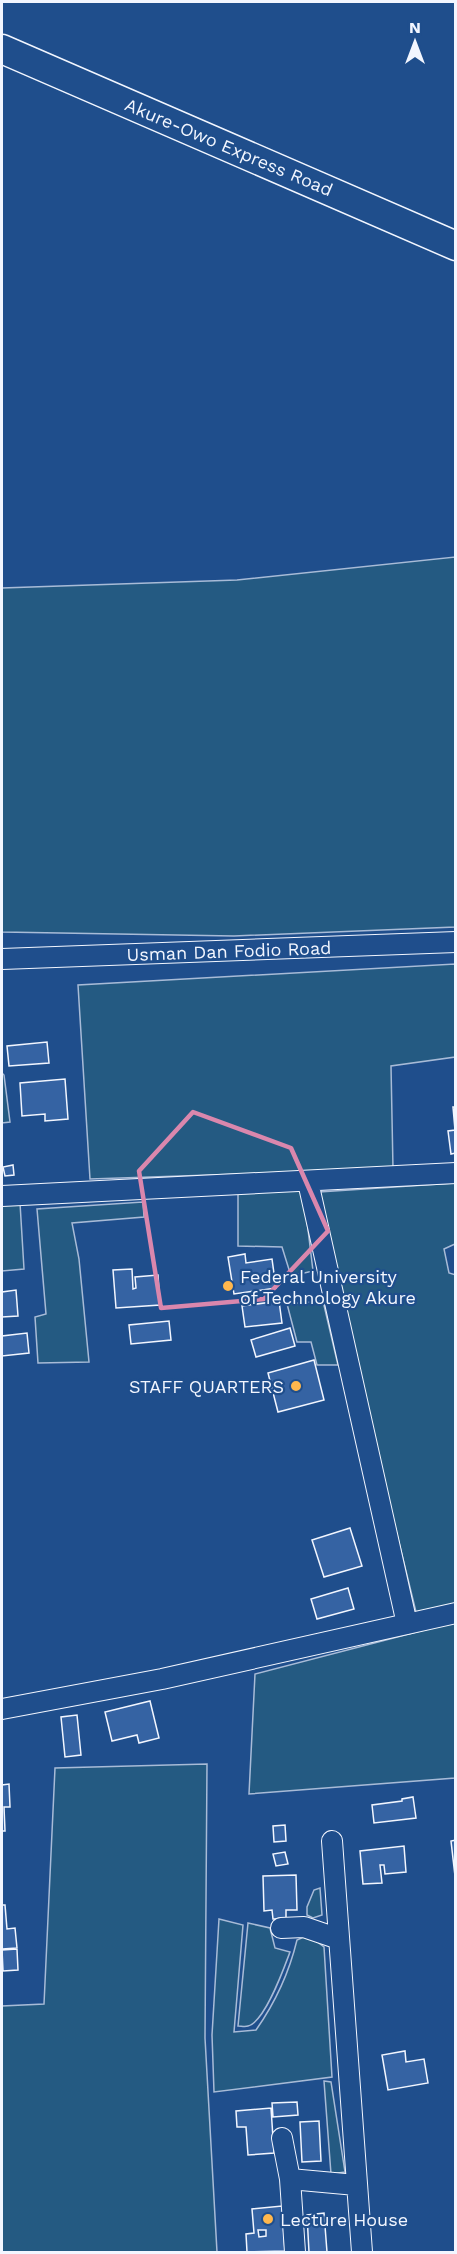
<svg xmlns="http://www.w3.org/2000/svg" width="457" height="2254" font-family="'Work Sans',sans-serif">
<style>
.green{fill:#245a82;stroke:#a8bbd7;stroke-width:1.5}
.building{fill:#3563a3;stroke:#f2f6ff;stroke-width:1.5;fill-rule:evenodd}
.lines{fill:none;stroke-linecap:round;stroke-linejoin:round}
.minor-casing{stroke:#f2f6ff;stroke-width:22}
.highway-casing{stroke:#f2f6ff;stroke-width:31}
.minor{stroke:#1f4e8c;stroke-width:20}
.highway{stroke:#1f4e8c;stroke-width:28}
.marked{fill:none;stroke:#da87ad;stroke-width:4.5;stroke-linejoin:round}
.poi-dot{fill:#ffb74d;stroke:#1f4e8c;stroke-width:2}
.labels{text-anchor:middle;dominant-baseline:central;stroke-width:4.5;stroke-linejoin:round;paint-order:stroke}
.street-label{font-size:18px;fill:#f2f6ff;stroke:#1f4e8c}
.poi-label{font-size:18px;fill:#f2f6ff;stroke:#1f4e8c;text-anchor:start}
</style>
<rect width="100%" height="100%" fill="#1f4e8c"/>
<!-- green -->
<path class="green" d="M 455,557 L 455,927 L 234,936 L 2,932 L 2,588 L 237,580 Z
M 455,964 L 455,1057 L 391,1066 L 393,1169 L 90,1179 L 78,985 Z
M 2,1073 L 4,1075 L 10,1122 L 2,1123 Z
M 455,1183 L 455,1244 L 444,1249 L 449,1273 L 456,1275 L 455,1604 L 416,1612 L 356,1367 L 319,1192 Z
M 303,1188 L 313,1271 L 291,1276 L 282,1247 L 238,1246 L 238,1190 Z
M 143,1202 L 144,1217 L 72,1223 L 79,1259 L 89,1362 L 38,1363 L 35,1317 L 46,1314 L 37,1209 Z
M 20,1203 L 24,1269 L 2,1271 L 2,1204 Z
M 323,1301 L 338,1365 L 317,1365 L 311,1342 L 297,1342 L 287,1304 Z
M 455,1622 L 455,1778 L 249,1794 L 255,1674 Z
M 207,1764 L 205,2038 L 217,2252 L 2,2252 L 2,2006 L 44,2004 L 55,1768 Z
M 320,1888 L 322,1915 L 313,1918 L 307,1915 L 307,1907 L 314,1890 Z
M 219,1919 L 243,1925 L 234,2032 L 256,2030 C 275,2003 289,1973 297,1940 L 308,1935 L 324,1947 L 332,2077 L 214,2092 L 212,2035 Z
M 248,1923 L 270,1928 L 275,1948 L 290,1952 C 284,1968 265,2022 248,2026 C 245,2027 241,2026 238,2026 Z
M 324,2081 L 331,2082 L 345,2172 L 331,2174 Z"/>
<!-- building -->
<path class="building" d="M 47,1042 L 49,1063 L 9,1066 L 7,1046 Z
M 65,1079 L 68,1119 L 45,1121 L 45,1114 L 22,1116 L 20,1083 Z
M 453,1107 L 456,1107 L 456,1153 L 451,1154 L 448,1131 L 455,1130 Z
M 13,1165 L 14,1175 L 5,1176 L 3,1167 Z
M 245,1254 L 246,1263 L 272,1259 L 276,1288 L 234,1294 L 228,1257 Z
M 132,1269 L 133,1289 L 136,1288 L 135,1277 L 158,1275 L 160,1305 L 116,1308 L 113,1270 Z
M 16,1290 L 18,1316 L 2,1317 L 2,1292 Z
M 279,1301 L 282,1323 L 245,1327 L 242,1306 Z
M 169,1321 L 171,1340 L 131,1344 L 129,1325 Z
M 290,1328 L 295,1346 L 256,1357 L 251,1340 Z
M 27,1333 L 29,1353 L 2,1356 L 2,1336 Z
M 314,1360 L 324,1400 L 278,1412 L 268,1373 Z
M 350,1528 L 362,1566 L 324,1577 L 312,1540 Z
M 348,1588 L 354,1609 L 317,1619 L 311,1599 Z
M 150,1701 L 159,1738 L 139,1743 L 137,1735 L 112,1741 L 105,1712 Z
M 77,1715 L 81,1755 L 65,1757 L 61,1717 Z
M 9,1784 L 10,1807 L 4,1807 L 5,1831 L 2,1831 L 2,1785 Z
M 413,1797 L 416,1818 L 374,1823 L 372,1805 L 402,1801 L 402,1799 Z
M 285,1825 L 286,1841 L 274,1842 L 273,1826 Z
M 456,1840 L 456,1876 L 455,1876 L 451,1841 Z
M 404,1846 L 406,1872 L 385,1874 L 384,1865 L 380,1865 L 382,1883 L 363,1884 L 360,1851 Z
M 285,1852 L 288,1864 L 276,1866 L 273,1854 Z
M 296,1875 L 297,1910 L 286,1910 L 286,1919 L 273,1919 L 272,1910 L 264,1911 L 263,1876 Z
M 2,1905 L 5,1905 L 7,1929 L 15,1928 L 17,1948 L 2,1949 Z
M 17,1949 L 18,1970 L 3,1971 L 2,1950 Z
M 405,2051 L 406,2062 L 424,2059 L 428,2083 L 388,2090 L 382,2055 Z
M 297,2102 L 298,2115 L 273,2117 L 272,2103 Z
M 271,2108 L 274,2153 L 248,2155 L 246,2127 L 237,2127 L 236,2111 Z
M 319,2121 L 321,2161 L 302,2162 L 300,2122 Z
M 282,2206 L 285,2251 L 247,2252 L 246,2234 L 254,2233 L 252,2209 ZM 258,2230 L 266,2230 L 266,2236 L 259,2237 Z
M 324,2213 L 327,2252 L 309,2252 L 307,2215 Z"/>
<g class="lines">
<!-- minor casing -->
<g class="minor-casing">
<path id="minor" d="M 2,959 L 456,942
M 308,1182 L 407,1624
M 2,1196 L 456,1173
M 2,1709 L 162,1679 L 456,1613
M 332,1841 L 362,2252
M 281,1928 L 304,1927 L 339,1939
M 282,2138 L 290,2179 L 356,2185
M 290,2179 L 295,2252"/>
</g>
<!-- highway casing -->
<g class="highway-casing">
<path id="highway" d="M 2,49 L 456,246"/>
</g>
<!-- minor -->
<use href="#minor" class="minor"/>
<!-- highway -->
<use href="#highway" class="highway"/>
</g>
<!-- marked area -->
<path class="marked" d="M 193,1112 L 291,1148 L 328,1231 L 264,1299 L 161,1308 L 139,1171 Z"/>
<!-- markers -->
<g class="poi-dot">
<circle cx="228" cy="1286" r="6"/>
<circle cx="296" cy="1386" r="6"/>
<circle cx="268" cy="2219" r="6"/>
</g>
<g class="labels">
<!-- street labels -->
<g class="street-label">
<text transform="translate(229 147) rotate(23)">Akure-Owo Express Road</text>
<text transform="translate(229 951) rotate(-2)">Usman Dan Fodio Road</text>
</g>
<!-- poi labels -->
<g class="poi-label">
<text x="240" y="1276">Federal University<tspan x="240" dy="21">of Technology Akure</tspan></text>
<text x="284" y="1386" text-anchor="end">STAFF QUARTERS</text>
<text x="280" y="2219">Lecture House</text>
</g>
</g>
<!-- border -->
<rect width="457" height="2254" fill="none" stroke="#f2f6ff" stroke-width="6"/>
<!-- north arrow -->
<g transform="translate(415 42)" stroke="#1f4e8c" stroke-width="4.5" paint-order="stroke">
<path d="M0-4.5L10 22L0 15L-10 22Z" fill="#f2f6ff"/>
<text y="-9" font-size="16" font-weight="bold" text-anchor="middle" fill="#f2f6ff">N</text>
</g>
</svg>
